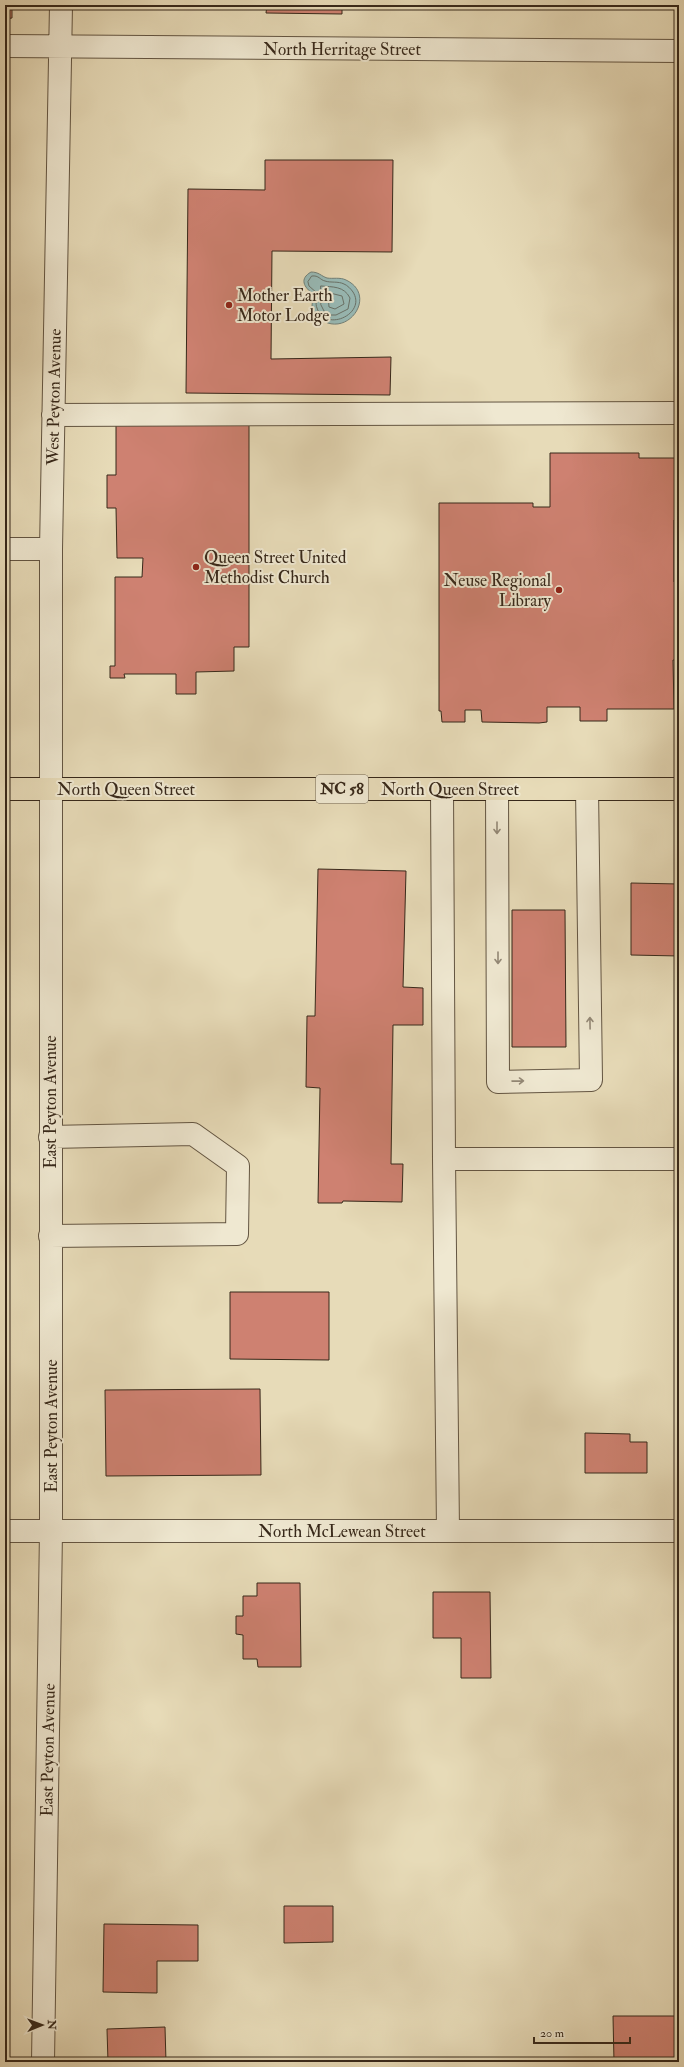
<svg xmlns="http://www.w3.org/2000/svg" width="684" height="2067" font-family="'IM FELL Double Pica',serif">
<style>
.water{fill:#98bab6;stroke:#718078}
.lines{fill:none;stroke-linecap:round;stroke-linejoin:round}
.shore{stroke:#687168;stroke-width:1}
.building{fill:#ce8171;stroke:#37281a}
.minor-casing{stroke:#635542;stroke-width:24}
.major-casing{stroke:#37281a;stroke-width:24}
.minor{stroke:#efe8d1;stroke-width:22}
.major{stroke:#e7dbb8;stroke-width:22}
.oneway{stroke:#938876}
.poi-dot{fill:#8f2418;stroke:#efe8d1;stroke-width:1.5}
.labels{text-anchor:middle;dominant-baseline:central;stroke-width:4;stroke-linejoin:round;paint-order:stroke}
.shield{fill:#efe8d1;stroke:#6e6251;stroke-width:1}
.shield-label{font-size:16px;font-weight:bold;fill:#37281a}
.street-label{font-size:17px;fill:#37281a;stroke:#efe8d1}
.poi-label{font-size:17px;fill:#37281a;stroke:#efe8d1;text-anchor:start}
</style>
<rect width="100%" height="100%" fill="#e7dbb8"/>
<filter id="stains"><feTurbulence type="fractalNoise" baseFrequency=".005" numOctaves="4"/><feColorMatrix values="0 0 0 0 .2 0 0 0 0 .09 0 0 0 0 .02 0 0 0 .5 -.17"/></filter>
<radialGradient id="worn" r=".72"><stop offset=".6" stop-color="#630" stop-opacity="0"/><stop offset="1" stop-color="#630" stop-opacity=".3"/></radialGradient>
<!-- water -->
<path class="water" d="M 311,272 C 319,272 321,276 327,278 C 333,279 340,277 346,280 C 378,295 348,339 320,319 C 316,317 313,311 312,306 C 312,302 313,298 313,294 C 304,287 299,279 311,272 Z"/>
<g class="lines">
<!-- shore -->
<path class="shore" d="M 312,276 C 319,275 320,280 325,281 C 331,283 338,281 344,284 C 347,285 351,289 353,292 C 367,314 325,333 317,308 C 315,304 317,298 317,293 L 309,286 L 308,282 Z
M 321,286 C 333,287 344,286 350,298 L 348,309 L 336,315 L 331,315 L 324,311 L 321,305 Z
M 330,293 L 342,296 L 344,304 L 335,309 L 329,307 L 328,295 Z"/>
</g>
<!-- building -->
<path class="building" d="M 5,5 L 12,5 L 12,18 L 5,19 Z
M 267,5 L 342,5 L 342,14 L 266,13 Z
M 265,160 L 393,160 L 392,252 L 272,251 L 271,359 L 391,357 L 390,395 L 186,393 L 188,189 L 265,190 Z
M 116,425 L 249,425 L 249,647 L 234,647 L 234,671 L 196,672 L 196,694 L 176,694 L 176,674 L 124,674 L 125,678 L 110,678 L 110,666 L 115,666 L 115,577 L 142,577 L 143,558 L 117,558 L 116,508 L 107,508 L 107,475 L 116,475 Z
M 550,453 L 639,453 L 639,458 L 676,458 L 676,453 L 679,453 L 679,520 L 674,520 L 674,582 L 679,582 L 679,660 L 673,660 L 674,709 L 607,709 L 607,721 L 580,721 L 580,707 L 547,707 L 547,722 L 539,723 L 482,722 L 481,710 L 465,710 L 465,722 L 442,722 L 441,711 L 439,711 L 439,503 L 533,503 L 533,507 L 550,507 Z
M 5,570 L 7,570 L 8,654 L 5,654 Z
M 318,869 L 406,871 L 403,987 L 423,988 L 423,1025 L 393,1025 L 391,1164 L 403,1164 L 402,1202 L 343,1201 L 342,1203 L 318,1203 L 320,1088 L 306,1087 L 307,1016 L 315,1016 Z
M 631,883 L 679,884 L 679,956 L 631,955 Z
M 512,910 L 565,910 L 566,1047 L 512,1047 Z
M 230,1292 L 329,1292 L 329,1360 L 230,1359 Z
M 260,1389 L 261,1475 L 106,1476 L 105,1390 Z
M 585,1433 L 630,1434 L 630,1442 L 647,1442 L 647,1473 L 585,1473 Z
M 257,1583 L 300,1583 L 301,1667 L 258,1667 L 257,1659 L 243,1659 L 243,1635 L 236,1634 L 236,1616 L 243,1616 L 243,1596 L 257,1596 Z
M 433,1592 L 490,1592 L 491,1678 L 461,1678 L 461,1638 L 433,1638 Z
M 284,1906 L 333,1906 L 333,1942 L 284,1943 Z
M 104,1924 L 198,1925 L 198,1961 L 157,1961 L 157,1993 L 103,1992 Z
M 613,2016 L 679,2016 L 679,2062 L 614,2062 Z
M 165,2027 L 166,2062 L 108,2062 L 107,2029 Z"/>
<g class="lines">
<!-- minor casing -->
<g class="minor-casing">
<path id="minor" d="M 5,46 L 679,51
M 53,415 L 679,413
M 5,549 L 51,549
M 442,789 L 444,1159 L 679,1159
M 497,789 L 498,1082 L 591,1080 L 587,789
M 444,1159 L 448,1531
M 50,1236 L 237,1234 L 238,1166 L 193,1134 L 50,1137
M 5,1531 L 679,1531
M 43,2062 L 51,1531 L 51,549 L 61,5"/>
</g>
<!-- major casing -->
<g class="major-casing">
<path id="major" d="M 5,789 L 679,789"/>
</g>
<!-- minor -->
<use href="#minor" class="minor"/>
<!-- major -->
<use href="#major" class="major"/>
</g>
<!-- one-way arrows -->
<defs><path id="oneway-shaft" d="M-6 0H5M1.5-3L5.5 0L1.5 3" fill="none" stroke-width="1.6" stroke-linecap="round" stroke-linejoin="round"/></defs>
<g class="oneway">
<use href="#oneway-shaft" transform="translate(497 828) rotate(90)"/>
<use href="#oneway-shaft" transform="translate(498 958) rotate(90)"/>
<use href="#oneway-shaft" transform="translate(590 1023) rotate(-91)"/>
<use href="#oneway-shaft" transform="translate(518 1081) rotate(-1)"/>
</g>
<!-- markers -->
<g class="poi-dot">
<circle cx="229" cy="305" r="4"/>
<circle cx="196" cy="567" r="4"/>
<circle cx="559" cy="590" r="4"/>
</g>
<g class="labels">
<!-- shield labels -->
<rect class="shield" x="316" y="775" width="52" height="28" rx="3"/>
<g class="shield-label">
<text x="342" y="789">NC 58</text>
</g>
<!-- street labels -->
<g class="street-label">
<text x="342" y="49">North Herritage Street</text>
<text transform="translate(54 397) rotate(-89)">West Peyton Avenue</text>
<text x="126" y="789">North Queen Street</text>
<text x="450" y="789">North Queen Street</text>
<text transform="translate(50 1102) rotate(-90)">East Peyton Avenue</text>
<text transform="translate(51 1426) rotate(-90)">East Peyton Avenue</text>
<text x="342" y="1531">North McLewean Street</text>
<text transform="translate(48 1750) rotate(-89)">East Peyton Avenue</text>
</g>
<!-- poi labels -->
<g class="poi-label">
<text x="237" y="295">Mother Earth<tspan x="237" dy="20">Motor Lodge</tspan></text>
<text x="204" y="557">Queen Street United<tspan x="204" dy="20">Methodist Church</tspan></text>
<text x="551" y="580" text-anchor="end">Neuse Regional<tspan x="551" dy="20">Library</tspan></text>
</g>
</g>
<!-- margin -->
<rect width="684" height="2067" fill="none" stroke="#e7dbb8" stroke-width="20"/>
<rect x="6" y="6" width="672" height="2055" fill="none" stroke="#37281a" stroke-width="2"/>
<rect x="10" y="10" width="664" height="2047" fill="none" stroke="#37281a"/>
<!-- north arrow -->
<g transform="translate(42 2025) rotate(89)" stroke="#efe8d1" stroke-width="3" paint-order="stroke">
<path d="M0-3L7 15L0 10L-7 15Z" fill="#37281a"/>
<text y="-6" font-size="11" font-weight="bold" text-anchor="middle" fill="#37281a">N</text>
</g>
<!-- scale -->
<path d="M534 2037v6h96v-6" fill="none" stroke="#37281a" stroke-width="2"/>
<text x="540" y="2037" font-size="12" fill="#37281a" stroke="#efe8d1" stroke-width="3" paint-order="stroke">20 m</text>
<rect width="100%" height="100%" filter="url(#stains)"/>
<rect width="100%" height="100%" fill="url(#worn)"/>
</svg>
